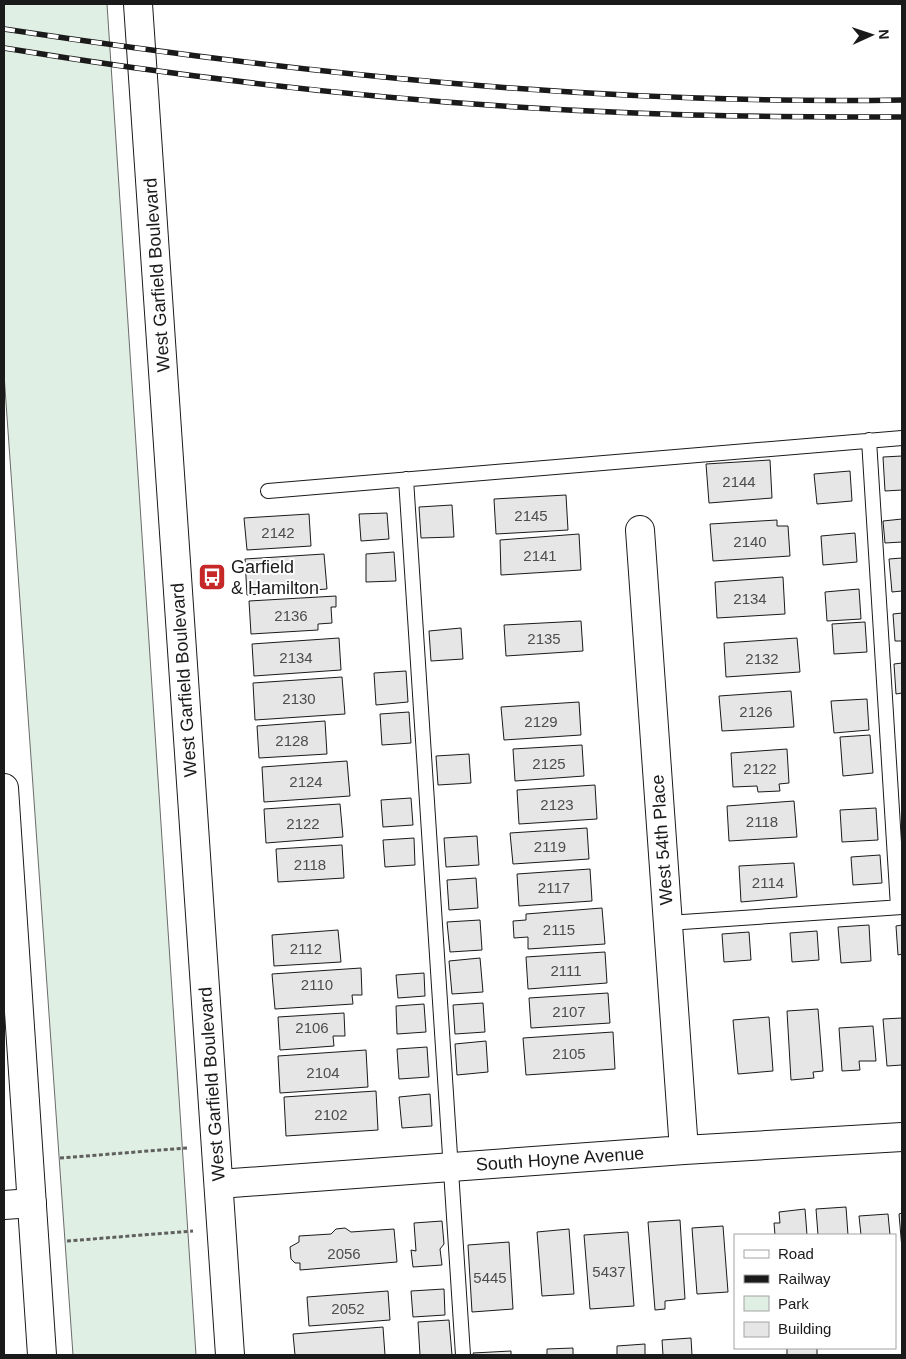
<svg xmlns="http://www.w3.org/2000/svg" width="906" height="1359" font-family="Helvetica,sans-serif">
<style>
.green{fill:#e0efe3;stroke:#6a6a6a}
.building{fill:#e6e6e6;stroke:#1a1a1a}
.lines{fill:none;stroke-linecap:round;stroke-linejoin:round}
.lane-casing{stroke:#1a1a1a;stroke-width:16}
.street-casing{stroke:#1a1a1a;stroke-width:30}
.secondary-casing{stroke:#1a1a1a;stroke-width:30}
.path{stroke:#5f5f5f;stroke-width:3;stroke-dasharray:4 2.5;stroke-linecap:butt}
.lane{stroke:#fff;stroke-width:14}
.street{stroke:#fff;stroke-width:28}
.secondary{stroke:#fff;stroke-width:28}
.rail-casing{stroke:#1a1a1a;stroke-width:5.5}
.rail{stroke:#fff;stroke-width:4;stroke-dasharray:11;stroke-linecap:butt}
.labels{text-anchor:middle;dominant-baseline:central;stroke-width:4;stroke-linejoin:round;paint-order:stroke}
.number-label{font-size:15px;fill:#4d4d4d}
.street-label{font-size:18px;fill:#1a1a1a;stroke:#fff}
.poi-label{font-size:18px;fill:#1a1a1a;stroke:#fff;text-anchor:start}
</style>
<rect width="100%" height="100%" fill="#fff"/>
<!-- green -->
<path class="green" d="M 4,4 L 107,4 L 196,1355 L 73,1355 L 4,374 Z"/>
<!-- building -->
<path class="building" d="M 902,456 L 902,490 L 885,491 L 883,457 Z
M 770,460 L 772,498 L 709,503 L 706,464 Z
M 850,471 L 852,501 L 817,504 L 814,474 Z
M 566,495 L 568,530 L 496,534 L 494,499 Z
M 452,505 L 454,537 L 421,538 L 419,507 Z
M 387,513 L 389,539 L 361,541 L 359,514 Z
M 309,514 L 311,546 L 247,550 L 244,518 Z
M 902,519 L 902,542 L 885,543 L 883,521 Z
M 777,520 L 777,526 L 788,526 L 790,556 L 713,561 L 710,524 Z
M 855,533 L 857,562 L 823,565 L 821,536 Z
M 579,534 L 581,570 L 501,575 L 500,540 Z
M 394,552 L 396,581 L 366,582 L 366,554 Z
M 324,554 L 327,589 L 247,595 L 245,559 Z
M 902,558 L 902,591 L 892,592 L 889,559 Z
M 783,577 L 785,614 L 717,618 L 715,582 Z
M 859,589 L 861,619 L 827,621 L 825,592 Z
M 336,596 L 336,607 L 331,607 L 332,623 L 318,624 L 318,630 L 251,634 L 249,601 Z
M 902,613 L 902,641 L 895,641 L 893,614 Z
M 581,621 L 583,651 L 506,656 L 504,625 Z
M 865,622 L 867,652 L 834,654 L 832,624 Z
M 461,628 L 463,659 L 431,661 L 429,631 Z
M 339,638 L 341,670 L 254,676 L 252,644 Z
M 797,638 L 800,672 L 726,677 L 724,643 Z
M 902,663 L 902,693 L 896,694 L 894,664 Z
M 406,671 L 408,702 L 376,705 L 374,673 Z
M 342,677 L 345,714 L 255,720 L 253,683 Z
M 791,691 L 794,727 L 722,731 L 719,696 Z
M 867,699 L 869,730 L 834,733 L 831,701 Z
M 579,702 L 581,735 L 504,740 L 501,707 Z
M 409,712 L 411,743 L 382,745 L 380,714 Z
M 325,721 L 327,754 L 259,758 L 257,726 Z
M 870,735 L 873,773 L 843,776 L 840,737 Z
M 582,745 L 584,776 L 515,781 L 513,749 Z
M 787,749 L 789,783 L 779,784 L 780,791 L 758,792 L 757,786 L 733,787 L 731,753 Z
M 469,754 L 471,783 L 438,785 L 436,756 Z
M 347,761 L 350,796 L 264,802 L 262,767 Z
M 595,785 L 597,819 L 519,824 L 517,790 Z
M 411,798 L 413,825 L 383,827 L 381,800 Z
M 794,801 L 797,837 L 729,841 L 727,806 Z
M 340,804 L 343,837 L 266,843 L 264,809 Z
M 876,808 L 878,840 L 842,842 L 840,810 Z
M 587,828 L 589,859 L 513,864 L 510,833 Z
M 477,836 L 479,865 L 446,867 L 444,838 Z
M 414,838 L 415,865 L 385,867 L 383,840 Z
M 342,845 L 344,878 L 278,882 L 276,849 Z
M 880,855 L 882,883 L 853,885 L 851,857 Z
M 794,863 L 797,897 L 741,902 L 739,866 Z
M 590,869 L 592,901 L 519,906 L 517,874 Z
M 476,878 L 478,908 L 449,910 L 447,880 Z
M 602,908 L 605,944 L 528,949 L 528,937 L 514,938 L 513,921 L 526,920 L 526,914 Z
M 480,920 L 482,950 L 450,952 L 447,922 Z
M 869,925 L 871,961 L 841,963 L 838,927 Z
M 902,925 L 902,954 L 898,955 L 896,926 Z
M 338,930 L 341,962 L 274,966 L 272,935 Z
M 817,931 L 819,960 L 792,962 L 790,933 Z
M 749,932 L 751,960 L 724,962 L 722,934 Z
M 605,952 L 607,983 L 528,989 L 526,957 Z
M 480,958 L 483,992 L 452,994 L 449,961 Z
M 361,968 L 362,995 L 352,995 L 353,1004 L 275,1009 L 272,974 Z
M 424,973 L 425,996 L 398,998 L 396,975 Z
M 608,993 L 610,1023 L 531,1028 L 529,998 Z
M 483,1003 L 485,1032 L 455,1034 L 453,1005 Z
M 424,1004 L 426,1032 L 397,1034 L 396,1006 Z
M 818,1009 L 823,1071 L 813,1072 L 814,1078 L 791,1080 L 787,1011 Z
M 344,1013 L 345,1036 L 333,1036 L 334,1046 L 280,1050 L 278,1017 Z
M 769,1017 L 773,1071 L 738,1074 L 733,1020 Z
M 902,1018 L 902,1065 L 887,1066 L 883,1019 Z
M 873,1026 L 876,1061 L 859,1061 L 860,1070 L 842,1071 L 839,1028 Z
M 613,1032 L 615,1069 L 526,1075 L 523,1038 Z
M 486,1041 L 488,1072 L 457,1075 L 455,1044 Z
M 427,1047 L 429,1077 L 399,1079 L 397,1049 Z
M 366,1050 L 368,1087 L 280,1093 L 278,1056 Z
M 376,1091 L 378,1130 L 286,1136 L 284,1097 Z
M 430,1094 L 432,1126 L 402,1128 L 399,1097 Z
M 846,1207 L 848,1235 L 818,1235 L 816,1209 Z
M 805,1209 L 807,1235 L 775,1235 L 774,1223 L 780,1223 L 779,1212 Z
M 902,1213 L 902,1249 L 899,1214 Z
M 888,1214 L 890,1235 L 861,1235 L 859,1216 Z
M 680,1220 L 685,1299 L 665,1301 L 665,1309 L 655,1310 L 648,1222 Z
M 442,1221 L 444,1244 L 440,1249 L 442,1265 L 413,1267 L 411,1250 L 416,1251 L 414,1223 Z
M 723,1226 L 728,1292 L 697,1294 L 692,1228 Z
M 345,1228 L 351,1232 L 394,1229 L 397,1262 L 300,1270 L 300,1263 L 295,1263 L 291,1259 L 290,1247 L 299,1242 L 299,1236 L 331,1234 L 336,1229 Z
M 569,1229 L 574,1294 L 542,1296 L 537,1232 Z
M 628,1232 L 634,1306 L 590,1309 L 584,1235 Z
M 509,1242 L 513,1309 L 472,1312 L 468,1245 Z
M 444,1289 L 445,1315 L 413,1317 L 411,1291 Z
M 388,1291 L 390,1320 L 309,1326 L 307,1297 Z
M 449,1320 L 452,1355 L 420,1355 L 418,1322 Z
M 383,1327 L 385,1355 L 295,1355 L 293,1334 Z
M 691,1338 L 692,1355 L 663,1355 L 662,1340 Z
M 645,1344 L 645,1355 L 617,1355 L 617,1346 Z
M 573,1348 L 573,1355 L 547,1355 L 547,1349 Z
M 787,1348 L 817,1348 L 817,1355 L 787,1355 Z
M 511,1351 L 511,1355 L 474,1355 L 473,1353 Z"/>
<g class="lines">
<!-- lane casing -->
<g class="lane-casing">
<path id="lane" d="M 869,440 L 898,907
M 406,479 L 463,1355
M 268,491 L 902,438
M 668,923 L 902,907"/>
</g>
<!-- street casing -->
<g class="street-casing">
<path id="street" d="M 640,530 L 684,1150
M 219,1184 L 684,1150 L 902,1137
M 4,1205 L 32,1203"/>
</g>
<!-- secondary casing -->
<g class="secondary-casing">
<path id="secondary" d="M 138,4 L 230,1355
M 4,788 L 42,1355"/>
</g>
<!-- path -->
<path class="path" d="M 60,1158 L 187,1148
M 67,1241 L 193,1231"/>
<!-- lane -->
<use href="#lane" class="lane"/>
<!-- street -->
<use href="#street" class="street"/>
<!-- secondary -->
<use href="#secondary" class="secondary"/>
<!-- rail casing -->
<g class="rail-casing">
<path id="rail" d="M 4,29 C 301,74 601,105 902,100
M 4,48 C 212,82 423,105 635,113 C 724,117 813,117 902,117"/>
</g>
<!-- rail -->
<use href="#rail" class="rail"/>
</g>
<!-- icons -->
<defs>
<g id="bus-square" transform="scale(1.4375)"><rect x="-9" y="-9" width="18" height="18" rx="4" fill="#c62828" stroke="#fff"/><path d="M-5-6H5V4H4V6H2V4H-2V6H-4V4H-5ZM-3.5-4V0h7V-4ZM-3.5 1.2v1.5H-2V1.2ZM2 1.2v1.5H3.5V1.2Z" fill="#fff"/></g>
</defs>
<g fill-rule="evenodd">
<use href="#bus-square" x="212" y="577"/>
</g>
<g class="labels">
<!-- number labels -->
<g class="number-label">
<text x="739" y="481">2144</text>
<text x="531" y="515">2145</text>
<text x="278" y="532">2142</text>
<text x="750" y="541">2140</text>
<text x="540" y="555">2141</text>
<text x="750" y="598">2134</text>
<text x="291" y="615">2136</text>
<text x="544" y="638">2135</text>
<text x="296" y="657">2134</text>
<text x="762" y="658">2132</text>
<text x="299" y="698">2130</text>
<text x="756" y="711">2126</text>
<text x="541" y="721">2129</text>
<text x="292" y="740">2128</text>
<text x="549" y="763">2125</text>
<text x="760" y="768">2122</text>
<text x="306" y="781">2124</text>
<text x="557" y="804">2123</text>
<text x="762" y="821">2118</text>
<text x="303" y="823">2122</text>
<text x="550" y="846">2119</text>
<text x="310" y="864">2118</text>
<text x="768" y="882">2114</text>
<text x="554" y="887">2117</text>
<text x="559" y="929">2115</text>
<text x="306" y="948">2112</text>
<text x="566" y="970">2111</text>
<text x="317" y="984">2110</text>
<text x="569" y="1011">2107</text>
<text x="312" y="1027">2106</text>
<text x="569" y="1053">2105</text>
<text x="323" y="1072">2104</text>
<text x="331" y="1114">2102</text>
<text x="344" y="1253">2056</text>
<text x="609" y="1271">5437</text>
<text x="490" y="1277">5445</text>
<text x="348" y="1308">2052</text>
</g>
<!-- street labels -->
<g class="street-label">
<text transform="translate(157 275) rotate(-94)">West Garfield Boulevard</text>
<text transform="translate(184 680) rotate(-94)">West Garfield Boulevard</text>
<text transform="translate(662 840) rotate(-94)">West 54th Place</text>
<text transform="translate(212 1084) rotate(-94)">West Garfield Boulevard</text>
<text transform="translate(560 1159) rotate(-4)">South Hoyne Avenue</text>
</g>
<!-- poi labels -->
<g class="poi-label">
<text x="231" y="567">Garfield<tspan x="231" dy="21">&amp; Hamilton</tspan></text>
</g>
</g>
<!-- border -->
<rect width="906" height="1359" fill="none" stroke="#1a1a1a" stroke-width="10"/>
<!-- legend -->
<rect x="734" y="1234" width="162" height="115" fill="#ffffff" stroke="#a3a3a3"/>
<rect x="744" y="1250" width="25" height="8" fill="#ffffff" stroke="#a3a3a3"/>
<text x="778" y="1259" font-size="15" fill="#1a1a1a">Road</text>
<rect x="744" y="1275" width="25" height="8" fill="#1a1a1a" stroke="#a3a3a3"/>
<text x="778" y="1284" font-size="15" fill="#1a1a1a">Railway</text>
<rect x="744" y="1296" width="25" height="15" fill="#e0efe3" stroke="#a3a3a3"/>
<text x="778" y="1309" font-size="15" fill="#1a1a1a">Park</text>
<rect x="744" y="1322" width="25" height="15" fill="#e6e6e6" stroke="#a3a3a3"/>
<text x="778" y="1334" font-size="15" fill="#1a1a1a">Building</text>
<!-- north arrow -->
<g transform="translate(871 35) rotate(87)" stroke="#ffffff" stroke-width="4" paint-order="stroke">
<path d="M0-4L9 19L0 12L-9 19Z" fill="#1a1a1a"/>
<text y="-8" font-size="14" font-weight="bold" text-anchor="middle" fill="#1a1a1a">N</text>
</g>
</svg>
